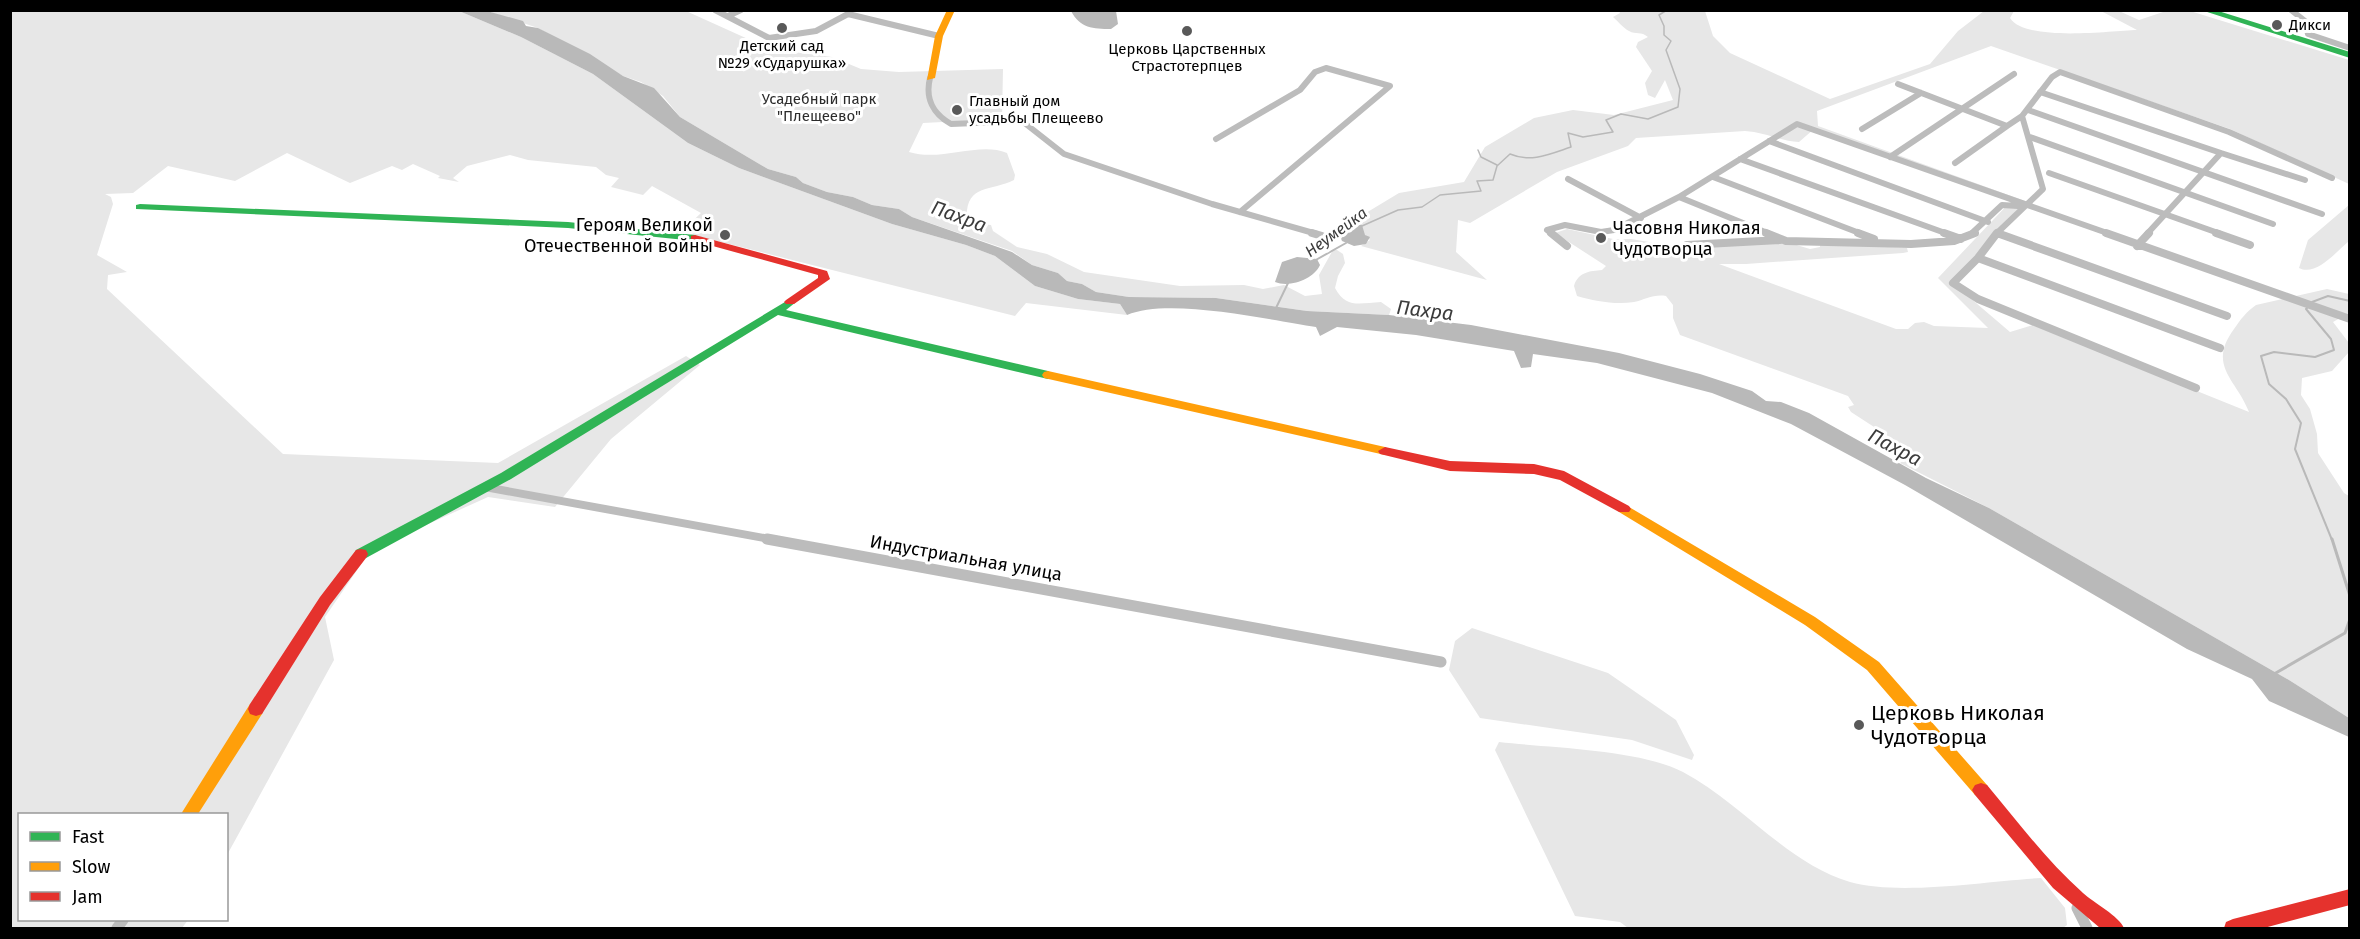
<svg xmlns="http://www.w3.org/2000/svg" width="2360" height="939" font-family="'Fira Sans',sans-serif">
<style>
.green{fill:#e7e7e7}
.water{fill:#b9b9b9}
.lines{fill:none;stroke-linecap:round;stroke-linejoin:round}
.stream-far2{stroke:#b9b9b9;stroke-width:1.5}
.stream-far1{stroke:#b9b9b9;stroke-width:2}
.stream{stroke:#b9b9b9;stroke-width:3}
.street-far2{stroke:#bcbcbc;stroke-width:6}
.street-far1{stroke:#bcbcbc;stroke-width:8}
.street{stroke:#bcbcbc;stroke-width:11}
.fast{fill:#30b455;fill-rule:evenodd}
.slow{fill:#ff9f0a;fill-rule:evenodd}
.jam{fill:#e5322d;fill-rule:evenodd}
.poi-dot{fill:#595959;stroke:#fff;stroke-width:2}
.labels{text-anchor:middle;dominant-baseline:central;stroke-width:6;stroke-linejoin:round;paint-order:stroke}
.far-poi-label{font-size:15px;fill:#000;stroke:#fff;text-anchor:start}
.far-park-label{font-size:15px;fill:#2b2b2b;stroke:#fff}
.far-water-label{font-size:16px;font-style:italic;fill:#3c3c3c;stroke:#fff}
.poi-label{font-size:18px;fill:#000;stroke:#fff;text-anchor:end}
.street-label{font-size:18px;fill:#000;stroke:#fff}
.water-label{font-size:20px;font-style:italic;fill:#3c3c3c;stroke:#fff}
.near-poi-label{font-size:21px;fill:#000;stroke:#fff;text-anchor:start}
</style>
<rect width="100%" height="100%" fill="#fff"/>
<!-- green -->
<path class="green" d="M 10,11 L 459,11 L 521,37 L 593,74 L 688,143 L 739,168 L 892,224 L 966,245 L 995,256 L 1035,286 L 1078,299 L 1120,304 L 1127,315 L 1026,303 L 1015,316 L 681,232 L 701,213 L 652,186 L 643,195 L 611,187 L 619,178 L 606,175 L 596,167 L 528,160 L 510,155 L 467,166 L 453,178 L 459,182 L 438,178 L 440,176 L 413,164 L 402,170 L 392,166 L 350,183 L 287,153 L 235,181 L 168,166 L 133,193 L 105,194 L 111,197 L 113,204 L 97,255 L 127,272 L 108,275 L 107,289 L 283,454 L 498,463 L 686,356 L 700,365 L 611,439 L 555,507 L 488,497 L 384,544 L 364,560 L 325,617 L 334,660 L 227,855 L 226,814 L 20,814 L 20,920 L 188,920 L 182,928 L 11,928 Z
M 487,11 L 686,11 L 770,49 L 832,57 L 861,69 L 899,72 L 1003,69 L 1002,119 L 923,123 L 909,152 C 942,162 979,141 1007,153 L 1015,175 L 1014,180 C 990,192 964,183 967,222 L 991,225 L 993,231 L 1017,247 L 1047,254 L 1084,272 L 1180,286 L 1244,285 L 1263,289 L 1284,285 L 1305,296 L 1322,294 L 1319,275 L 1333,250 L 1337,250 L 1343,254 L 1345,263 L 1338,276 L 1335,288 C 1346,309 1360,303 1381,302 L 1391,309 L 1389,315 L 1307,311 L 1216,298 L 1129,297 L 1096,292 L 1082,284 L 1067,281 L 1058,273 L 1032,265 L 1012,251 L 912,217 L 899,209 L 872,205 L 853,197 L 827,192 L 803,183 L 796,177 L 768,169 L 680,117 L 663,96 L 641,82 L 623,76 L 538,28 Z
M 1619,11 L 1705,11 L 1713,36 L 1730,53 L 1830,99 L 1930,64 L 1958,31 L 1984,11 L 2014,11 L 2010,18 C 2025,42 2109,31 2137,30 L 2101,11 L 2119,11 L 2139,20 L 2166,11 L 2190,11 L 2349,60 L 2349,184 L 2230,129 L 1991,46 L 1817,111 L 1818,126 L 2025,201 L 1955,285 L 2010,332 L 2033,325 L 2249,412 C 2236,379 2207,366 2234,329 C 2241,319 2246,312 2256,305 L 2327,289 L 2349,294 L 2349,313 L 2333,322 L 2349,343 L 2349,352 L 2332,371 L 2302,378 L 2301,395 L 2310,409 L 2317,434 L 2318,453 L 2344,493 L 2349,496 L 2349,718 L 2289,680 L 1989,508 L 1900,463 L 1911,454 L 1908,449 L 1851,412 L 1848,407 L 1854,405 L 1848,396 L 1680,335 L 1673,318 L 1673,305 L 1666,296 C 1653,294 1645,300 1634,302 C 1615,305 1595,301 1577,296 L 1574,286 C 1578,272 1590,271 1602,270 L 1606,266 L 1555,233 L 1567,229 L 1613,239 L 1631,239 L 1673,246 L 1776,239 L 1810,249 L 1820,247 L 1820,243 L 1907,248 L 1908,252 L 1903,253 L 1746,264 L 1719,264 L 1896,329 L 1908,329 L 1915,323 L 1924,322 L 1934,326 L 1988,328 L 1938,278 L 2012,200 L 1814,129 L 1799,142 C 1780,141 1764,132 1745,131 L 1636,138 L 1628,146 L 1557,172 L 1470,223 L 1458,220 L 1456,252 L 1487,280 L 1361,246 L 1370,240 L 1351,222 L 1399,193 L 1464,182 L 1485,147 L 1534,118 L 1573,110 L 1614,115 L 1673,100 L 1665,80 L 1655,98 L 1648,95 L 1645,83 L 1652,71 L 1636,47 L 1638,42 L 1648,37 C 1641,31 1636,35 1629,31 C 1623,28 1618,21 1613,17 L 1620,13 Z
M 2349,205 L 2349,241 C 2337,251 2316,277 2299,268 L 2308,240 Z
M 1472,628 L 1608,673 L 1676,720 L 1694,755 L 1692,760 L 1632,740 L 1480,718 L 1449,670 L 1455,641 Z
M 1499,742 C 1551,748 1638,749 1683,772 C 1740,802 1788,864 1850,882 C 1900,896 1987,881 2041,878 L 2065,908 L 2067,925 L 2063,928 L 1628,928 L 1620,922 L 1575,916 L 1495,750 Z"/>
<!-- water -->
<path class="water" d="M 459,11 L 487,11 L 523,21 L 526,26 L 538,28 L 590,54 L 623,76 L 654,88 L 680,117 L 768,169 L 796,177 L 803,183 L 827,192 L 853,197 L 872,205 L 899,209 L 912,217 L 1012,252 L 1032,265 L 1058,273 L 1067,281 L 1082,284 L 1096,292 L 1129,297 L 1216,298 L 1307,311 L 1389,315 L 1471,325 L 1619,353 L 1700,374 L 1752,391 L 1766,401 L 1781,402 L 1809,413 L 1926,478 L 1989,508 L 2289,680 L 2349,718 L 2349,737 L 2269,701 L 2252,679 L 2187,649 L 1905,485 L 1791,424 L 1712,393 L 1597,363 L 1533,354 L 1531,367 L 1521,368 L 1514,351 L 1416,335 L 1337,327 L 1320,336 L 1316,327 C 1268,320 1169,297 1127,315 L 1120,304 L 1078,299 L 1035,286 L 995,256 L 966,245 L 892,224 L 739,168 L 688,143 L 593,74 L 521,37 Z
M 1071,11 L 1116,11 L 1118,24 L 1111,29 C 1093,29 1080,28 1071,11 Z
M 1351,222 L 1362,225 L 1365,235 L 1370,237 L 1366,244 L 1354,246 L 1342,241 L 1338,231 L 1341,228 L 1355,228 Z
M 1297,257 L 1317,259 L 1320,265 C 1314,279 1290,288 1275,282 L 1282,262 Z"/>
<g class="lines">
<!-- stream-far2 -->
<path class="stream-far2" d="M 1478,150 L 1481,157 L 1497,165
M 1362,226 L 1398,210 L 1422,207 L 1440,195 L 1481,191 L 1477,181 L 1493,180 L 1497,166 L 1510,154 C 1531,163 1550,154 1571,147 L 1568,133 L 1583,137 L 1613,132 L 1606,120 L 1621,114 L 1648,119 L 1678,107 L 1680,89 L 1666,50 L 1671,41 L 1664,35 L 1664,26 L 1659,15 L 1667,10"/>
<!-- stream-far1 -->
<path class="stream-far1" d="M 1314,261 L 1346,243
M 2312,302 L 2328,296 L 2350,301
M 2309,306 L 2306,309 L 2331,339 L 2334,350 L 2315,357 L 2274,352 L 2261,356 L 2269,384 L 2286,399 L 2301,423 L 2295,449 L 2332,540
M 1276,308 L 1289,281"/>
<!-- stream -->
<path class="stream" d="M 2332,539 L 2350,596
M 2274,674 L 2345,633 L 2350,619"/>
<!-- street-far2 -->
<path class="street-far2" d="M 715,10 L 769,38 L 816,31 L 848,14 L 939,36
M 2291,10 L 2305,21 L 2308,34 L 2350,48
M 728,16 L 741,10
M 930,78 C 925,98 933,114 951,124 L 1022,121 L 1064,154 L 1212,204 L 1317,234
M 1898,84 L 2007,126 L 2022,116
M 2040,92 L 2221,153
M 2028,110 L 2322,214
M 1862,129 L 1921,93
M 2030,137 L 2273,224
M 1216,139 L 1300,90 L 1315,72 L 1326,68 L 1390,86 L 1240,212
M 1769,141 L 1988,222
M 1890,157 L 2014,74
M 1740,159 L 1948,234
M 1955,163 L 2007,126
M 2049,173 L 2221,234
M 1713,177 L 1862,234
M 1568,179 L 1641,218
M 1679,197 L 1770,234
M 1997,233 L 2001,234
M 1553,234 L 1547,230 L 1565,225 L 1601,232 L 1614,230 L 1679,197 L 1797,124 L 2110,234
M 1971,234 L 2002,205 L 2018,206
M 1996,234 L 2043,189 L 2022,116 L 2052,77 L 2060,72 L 2229,132 L 2332,178
M 2147,234 L 2221,153 L 2305,180"/>
<!-- street-far1 -->
<path class="street-far1" d="M 1312,233 L 1322,236
M 1551,233 L 1567,246
M 1766,233 L 1786,241 L 1911,244 L 1954,241 L 1975,233
M 1858,233 L 1874,239
M 1944,233 L 1961,239
M 1997,233 L 2227,316
M 1997,233 L 1978,258 L 1953,283 L 1978,299 L 2196,388
M 2106,233 L 2350,319
M 2216,233 L 2250,245
M 1687,245 L 1780,240
M 2137,246 L 2149,233
M 1978,258 L 2220,348
M 485,487 L 775,540"/>
<!-- street -->
<path class="street" d="M 767,539 L 1441,662
M 2077,908 L 2087,928
M 117,928 L 123,920"/>
<!-- fast -->
<path class="fast" d="M 2201,10 L 2215,10 L 2350,52 L 2350,58 Z
M 140,204 L 568,222 L 695,235 L 700,238 L 695,241 L 568,228 L 136,209 L 136,205 Z
M 790,299 L 796,302 L 786,310 L 1048,371 L 1054,375 L 1048,379 L 778,315 L 511,479 L 366,558 L 356,558 L 354,554 L 356,550 L 501,473 Z"/>
<!-- slow -->
<path class="slow" d="M 947,10 L 955,10 L 943,36 L 935,78 L 927,80 L 935,36 Z
M 1048,371 L 1385,447 L 1392,451 L 1385,455 L 1044,378 L 1042,375 L 1044,372 Z
M 1624,504 L 1815,617 L 1879,662 L 1987,785 L 1990,790 L 1987,795 L 1981,797 L 1975,795 L 1867,670 L 1805,625 L 1619,512 L 1617,509 L 1619,506 Z
M 256,702 L 262,704 L 264,709 L 262,714 L 198,814 L 181,814 L 250,704 Z"/>
<!-- jam -->
<path class="jam" d="M 695,235 L 827,271 L 830,279 L 794,304 L 786,304 L 784,302 L 786,300 L 818,278 L 818,275 L 691,240 L 691,236 Z
M 1385,447 L 1450,461 L 1534,464 L 1564,471 L 1629,506 L 1631,509 L 1629,512 L 1619,512 L 1560,480 L 1534,474 L 1450,471 L 1380,454 L 1378,451 Z
M 361,549 L 366,550 L 368,554 L 366,558 L 330,605 L 262,714 L 256,716 L 250,714 L 248,709 L 250,704 L 320,597 L 356,550 Z
M 1981,783 L 1987,785 C 2018,822 2047,861 2083,893 C 2093,902 2120,917 2124,928 L 2100,928 L 2053,888 L 1975,795 L 1972,790 L 1975,785 Z
M 2350,889 L 2350,905 L 2264,928 L 2224,928 L 2226,922 L 2233,919 Z"/>
</g>
<!-- markers -->
<g class="poi-dot">
<circle cx="2277" cy="25" r="6"/>
<circle cx="782" cy="28" r="6"/>
<circle cx="1187" cy="31" r="6"/>
<circle cx="957" cy="110" r="6"/>
<circle cx="725" cy="235" r="6"/>
<circle cx="1601" cy="238" r="6"/>
<circle cx="1859" cy="725" r="6"/>
</g>
<g class="labels">
<!-- far-poi labels -->
<g class="far-poi-label">
<text x="2289" y="25">Дикси</text>
<text x="782" y="46" text-anchor="middle">Детский сад<tspan x="782" dy="17">№29 «Сударушка»</tspan></text>
<text x="1187" y="49" text-anchor="middle">Церковь Царственных<tspan x="1187" dy="17">Страстотерпцев</tspan></text>
<text x="969" y="101">Главный дом<tspan x="969" dy="17">усадьбы Плещеево</tspan></text>
</g>
<!-- far-park labels -->
<g class="far-park-label">
<text x="819" y="99">Усадебный парк<tspan x="819" dy="17">"Плещеево"</tspan></text>
</g>
<!-- far-water labels -->
<g class="far-water-label">
<text transform="translate(1336 232) rotate(-36)">Неумейка</text>
</g>
<!-- poi labels -->
<g class="poi-label">
<text x="713" y="225">Героям Великой<tspan x="713" dy="21">Отечественной войны</tspan></text>
<text x="1613" y="228" text-anchor="start">Часовня Николая<tspan x="1613" dy="21">Чудотворца</tspan></text>
</g>
<!-- street labels -->
<g class="street-label">
<text transform="translate(966 558) rotate(10)">Индустриальная улица</text>
</g>
<!-- water labels -->
<g class="water-label">
<text transform="translate(959 216) rotate(20)">Пахра</text>
<text transform="translate(1425 310) rotate(7)">Пахра</text>
<text transform="translate(1895 447) rotate(28)">Пахра</text>
</g>
<!-- near-poi labels -->
<g class="near-poi-label">
<text x="1871" y="713">Церковь Николая<tspan x="1871" dy="24">Чудотворца</tspan></text>
</g>
</g>
<!-- border -->
<rect width="2360" height="939" fill="none" stroke="#000000" stroke-width="24"/>
<!-- legend -->
<rect x="18" y="813" width="210" height="108" fill="#ffffff" stroke="#999999" stroke-width="1.5"/>
<rect x="30" y="832" width="30" height="9" fill="#30b455" stroke="#999999" stroke-width="1.5"/>
<text x="72" y="843" font-size="18" fill="#000000">Fast</text>
<rect x="30" y="862" width="30" height="9" fill="#ff9f0a" stroke="#999999" stroke-width="1.5"/>
<text x="72" y="873" font-size="18" fill="#000000">Slow</text>
<rect x="30" y="892" width="30" height="9" fill="#e5322d" stroke="#999999" stroke-width="1.5"/>
<text x="72" y="903" font-size="18" fill="#000000">Jam</text>
</svg>
